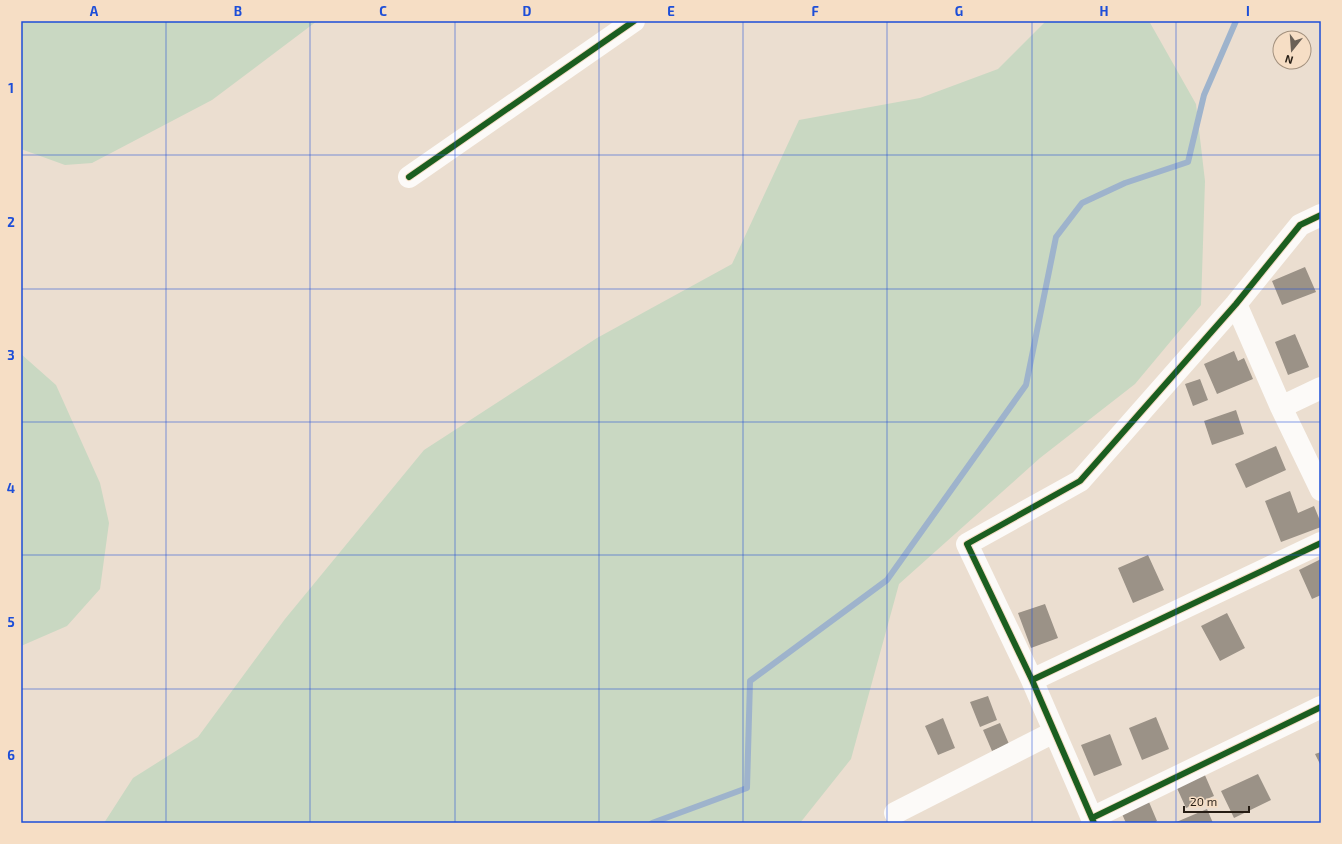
<svg xmlns="http://www.w3.org/2000/svg" width="1342" height="844" font-family="'Exo 2',sans-serif">
<style>
.green{fill:#c9d8c2}
.lines{fill:none;stroke-linecap:round;stroke-linejoin:round}
.stream{stroke:#9eb3cc;stroke-width:6}
.building{fill:#9b9287}
.street{stroke:#fcfaf8;stroke-width:22}
.cycleway-casing{stroke:#f6dec5;stroke-width:8}
.cycleway{stroke:#1b5e20;stroke-width:6}
.grid{fill:none;stroke:#1d4ed8;stroke-width:1;stroke-opacity:0.55}
.neatline{fill:none;stroke:#1d4ed8;stroke-width:1.5}
.grid-label{font-size:13px;text-anchor:middle;font-weight:bold;fill:#1d4ed8}
</style>
<rect width="100%" height="100%" fill="#ebded0"/>
<!-- green -->
<path class="green" d="M 21,21 L 317,21 L 212,100 L 92,163 L 65,165 L 21,149 Z
M 1046,21 L 1149,21 L 1196,104 L 1205,181 L 1201,305 L 1135,384 L 1040,458 L 899,584 L 851,759 L 800,823 L 104,823 L 133,778 L 198,737 L 285,619 L 424,450 L 597,338 L 732,264 L 799,120 L 920,98 L 998,69 Z
M 21,354 L 56,385 L 100,483 L 109,523 L 100,589 L 67,626 L 21,646 Z"/>
<g class="lines">
<!-- stream -->
<path class="stream" d="M 652,823 L 747,788 L 750,681 L 887,580 L 1026,385 L 1056,237 L 1082,203 L 1125,183 L 1188,162 L 1204,95 L 1236,21"/>
</g>
<!-- building -->
<path class="building" d="M 1305,267 L 1316,292 L 1282,305 L 1272,281 Z
M 1295,334 L 1309,367 L 1288,375 L 1275,342 Z
M 1234,351 L 1238,361 L 1244,358 L 1253,379 L 1217,394 L 1204,364 Z
M 1200,379 L 1208,400 L 1193,406 L 1185,384 Z
M 1236,410 L 1244,434 L 1212,445 L 1204,421 Z
M 1276,446 L 1286,470 L 1246,488 L 1235,464 Z
M 1290,491 L 1298,513 L 1314,506 L 1321,523 L 1321,527 L 1281,542 L 1265,501 Z
M 1148,555 L 1164,590 L 1133,603 L 1118,568 Z
M 1321,559 L 1321,595 L 1312,599 L 1299,570 Z
M 1045,604 L 1058,638 L 1031,648 L 1018,613 Z
M 1227,613 L 1245,648 L 1220,661 L 1201,626 Z
M 988,696 L 997,720 L 980,727 L 970,702 Z
M 1156,717 L 1169,749 L 1142,760 L 1129,728 Z
M 943,718 L 955,748 L 938,755 L 925,726 Z
M 1000,723 L 1009,744 L 992,751 L 983,730 Z
M 1110,734 L 1122,765 L 1094,776 L 1081,745 Z
M 1321,752 L 1321,766 L 1315,754 Z
M 1204,773 L 1214,796 L 1186,808 L 1176,786 Z
M 1258,774 L 1271,800 L 1234,818 L 1221,791 Z
M 1149,802 L 1157,821 L 1154,823 L 1126,823 L 1122,814 Z
M 1207,809 L 1213,823 L 1174,823 Z"/>
<g class="lines">
<!-- street -->
<path class="street" d="M 409,177 L 634,21
M 1236,304 L 1281,407 L 1321,490
M 1281,407 L 1321,388
M 1032,680 L 1321,543
M 895,813 L 1054,732
M 1092,818 L 1321,707
M 1094,823 L 1032,680 L 967,544 L 1080,481 L 1236,304 L 1300,225 L 1321,215"/>
<!-- cycleway casing -->
<g class="cycleway-casing">
<path id="cycleway" d="M 409,177 L 634,21
M 1032,680 L 1321,543
M 1092,818 L 1321,707
M 1094,823 L 1032,680 L 967,544 L 1080,481 L 1236,304 L 1300,225 L 1321,215"/>
</g>
<!-- cycleway -->
<use href="#cycleway" class="cycleway"/>
</g>
<!-- grid -->
<path class="grid" d="M 166,21 L 166,823M 310,21 L 310,823M 455,21 L 455,823M 599,21 L 599,823M 743,21 L 743,823M 887,21 L 887,823M 1032,21 L 1032,823M 1176,21 L 1176,823M 21,155 L 1321,155M 21,289 L 1321,289M 21,422 L 1321,422M 21,555 L 1321,555M 21,689 L 1321,689"/>
<!-- border -->
<rect width="1342" height="844" fill="none" stroke="#f6dec5" stroke-width="44"/>
<!-- north arrow -->
<g transform="translate(1292 50) rotate(197)"><circle r="19" fill="#f6dec5" stroke="#a3917e"/>
<path d="M0-3L7 15L0 10L-7 15Z" fill="#6b6156"/>
<text y="-6" font-size="11" font-weight="bold" text-anchor="middle" fill="#261d14">N</text>
</g>
<!-- scale -->
<path d="M1184 806v6h65v-6" fill="none" stroke="#261d14" stroke-width="2"/>
<text x="1190" y="806" font-size="12" fill="#261d14" stroke="#f6dec5" stroke-width="3" paint-order="stroke">20 m</text>
<rect x="22" y="22" width="1298" height="800" class="neatline"/>
<g class="grid-label">
<text x="94" y="16">A</text>
<text x="238" y="16">B</text>
<text x="383" y="16">C</text>
<text x="527" y="16">D</text>
<text x="671" y="16">E</text>
<text x="815" y="16">F</text>
<text x="959" y="16">G</text>
<text x="1104" y="16">H</text>
<text x="1248" y="16">I</text>
<text x="11" y="93">1</text>
<text x="11" y="227">2</text>
<text x="11" y="360">3</text>
<text x="11" y="493">4</text>
<text x="11" y="627">5</text>
<text x="11" y="760">6</text>
</g>
</svg>
